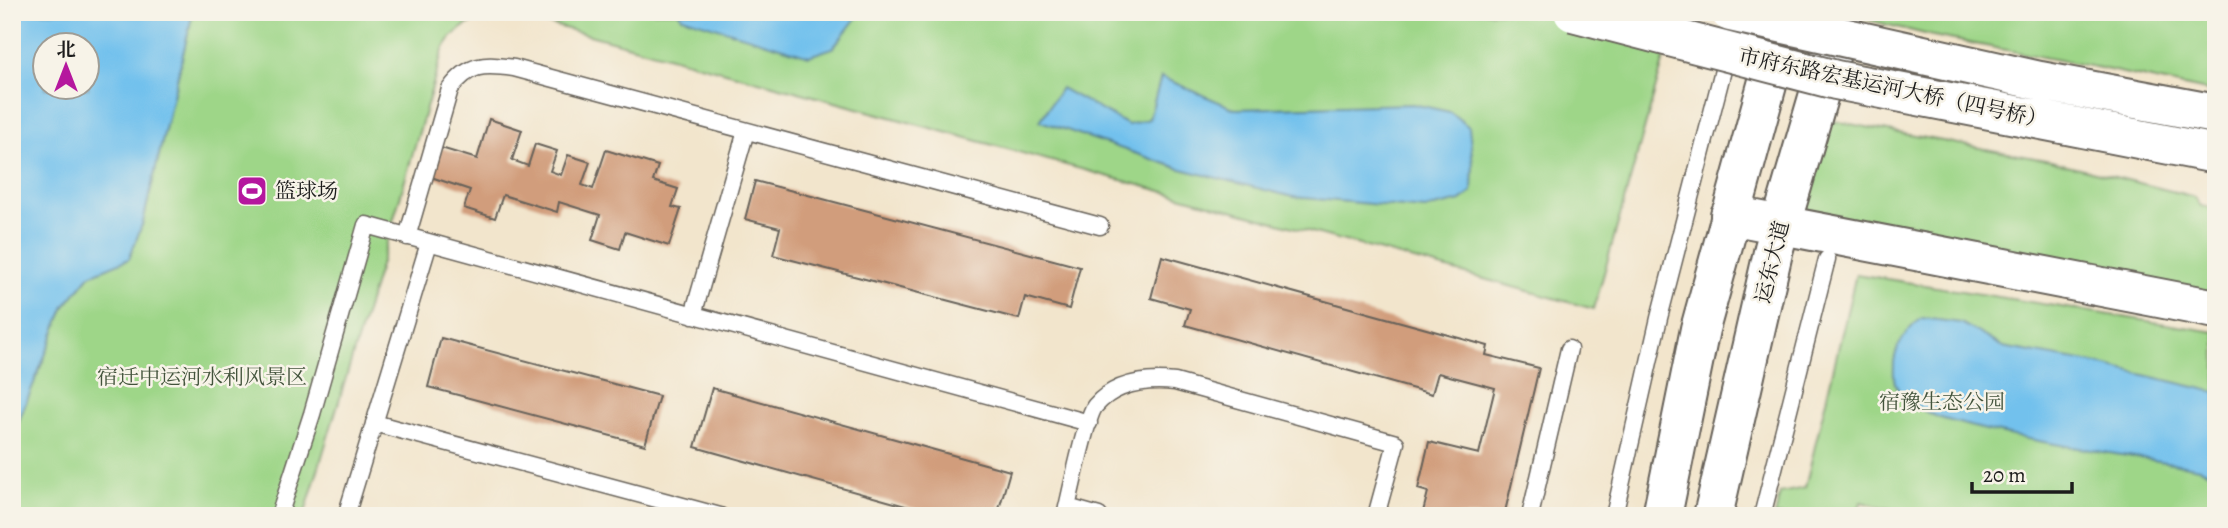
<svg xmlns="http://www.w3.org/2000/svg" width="2228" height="528" font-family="Alegreya,'Noto Serif SC',serif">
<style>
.green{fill:#9ed688;stroke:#5d7952;stroke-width:2}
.water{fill:#72c1ed;stroke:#476e84;stroke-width:2;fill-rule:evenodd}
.building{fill:#d19d7c}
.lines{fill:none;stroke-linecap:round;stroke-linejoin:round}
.service-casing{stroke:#67625a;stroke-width:19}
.secondary-casing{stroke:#67625a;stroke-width:42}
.primary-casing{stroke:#67625a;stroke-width:42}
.service{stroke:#fff;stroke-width:16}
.secondary{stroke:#fff;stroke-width:38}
.primary{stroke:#fff;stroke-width:38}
.primary-bridge-casing{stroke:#67625a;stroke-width:42;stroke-linecap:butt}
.primary-bridge{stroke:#fff;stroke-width:38}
.labels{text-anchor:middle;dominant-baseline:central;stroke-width:5;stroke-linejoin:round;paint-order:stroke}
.street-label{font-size:21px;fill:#1c1c1c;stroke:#f7f3e8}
.poi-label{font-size:21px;fill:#1c1c1c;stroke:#f7f3e8;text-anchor:start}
.park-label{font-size:21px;fill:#43543c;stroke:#f7f3e8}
</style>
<rect width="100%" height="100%" fill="#f7f3e8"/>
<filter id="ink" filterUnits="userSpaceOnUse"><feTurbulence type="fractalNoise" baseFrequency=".0143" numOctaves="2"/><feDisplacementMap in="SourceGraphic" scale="14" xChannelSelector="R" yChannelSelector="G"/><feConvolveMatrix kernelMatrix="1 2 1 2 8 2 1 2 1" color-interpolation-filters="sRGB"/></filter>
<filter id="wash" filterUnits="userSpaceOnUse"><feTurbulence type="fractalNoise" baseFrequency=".00686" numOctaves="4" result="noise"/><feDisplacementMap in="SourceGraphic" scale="28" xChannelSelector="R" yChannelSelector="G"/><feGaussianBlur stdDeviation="1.57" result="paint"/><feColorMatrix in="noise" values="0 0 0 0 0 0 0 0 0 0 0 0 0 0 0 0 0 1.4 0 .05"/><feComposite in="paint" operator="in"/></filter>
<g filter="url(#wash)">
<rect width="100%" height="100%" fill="#f2e5cc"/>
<!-- green -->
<path class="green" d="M 193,12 L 1677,12 L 1594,309 L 527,18 C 492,15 461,16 443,50 L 385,249 L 304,516 L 12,516 L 12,447 L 15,430 L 65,306 L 90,275 L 129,258 L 143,222 Z
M 1844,12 L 2216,12 L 2216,93 L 2100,68 L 1933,36 L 1844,14 Z
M 1823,119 L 2051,161 L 2195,197 L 2201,206 L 2216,208 L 2216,295 L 1795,209 Z
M 1856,274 L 2216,332 L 2216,516 L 1919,516 L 1861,502 L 1857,516 L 1775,516 L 1780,493 L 1805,488 Z"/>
<!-- water -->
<path class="water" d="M 12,12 L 193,12 L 143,222 L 129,259 L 90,275 L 65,306 L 15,430 L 12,447 ZM 46,46 L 88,46 L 88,88 L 46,88 Z
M 678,12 L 868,12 L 857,17 L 833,48 L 809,56 L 682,17 Z
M 1161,77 L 1235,109 L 1413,104 L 1450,112 L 1469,127 L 1473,165 L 1472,192 L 1461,201 L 1425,209 L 1293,197 L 1181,169 L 1040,121 L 1061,88 L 1128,125 L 1149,119 Z
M 1922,318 L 1961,323 L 2003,347 L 2098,364 L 2216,392 L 2216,475 L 2200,468 C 2117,453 2032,444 1951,421 C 1934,417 1911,406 1900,392 C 1892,383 1894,373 1894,362 C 1896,345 1909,327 1922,318 Z"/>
<g id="blocks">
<!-- building -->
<path class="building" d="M 489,119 L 522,130 L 512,160 L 528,166 L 535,144 L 557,151 L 550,171 L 561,175 L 568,155 L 590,162 L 582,185 L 593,189 L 606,150 L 658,166 L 653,181 L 678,189 L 672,207 L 681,209 L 669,246 L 625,232 L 620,249 L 592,240 L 600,215 L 559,202 L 557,212 L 503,195 L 495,218 L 464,208 L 470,190 L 431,177 L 441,148 L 477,159 Z
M 755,181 L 1080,267 L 1069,309 L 1025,297 L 1019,319 L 773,255 L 780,228 L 745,219 Z
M 1162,256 L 1488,346 L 1486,355 L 1539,368 L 1504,516 L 1422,516 L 1428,492 L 1418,489 L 1429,442 L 1479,454 L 1495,388 L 1438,373 L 1432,394 L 1185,325 L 1190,309 L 1151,298 Z
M 441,338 L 659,396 L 645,445 L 428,387 Z
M 712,388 L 1010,471 L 997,516 L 941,516 L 695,447 Z"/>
</g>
</g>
<g filter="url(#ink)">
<use href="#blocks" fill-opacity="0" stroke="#67625a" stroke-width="2"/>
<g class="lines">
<!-- service casing -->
<g class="service-casing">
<path id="service" d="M 407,237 L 450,89 C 469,63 484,64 514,68 L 1100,226
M 693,315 L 746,131
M 374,423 L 720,516
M 1067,507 L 1099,516
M 279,516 L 312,414 L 366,225 L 1089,423
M 346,516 L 429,243
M 1065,516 C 1070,496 1086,417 1095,406 C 1115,383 1146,379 1175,382 L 1396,443 L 1376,516
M 1530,516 L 1569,349
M 1614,516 L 1659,318 L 1738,12
M 1762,516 L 1827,259"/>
</g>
<!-- secondary casing -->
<g class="secondary-casing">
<path id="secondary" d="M 1662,516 L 1700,329 L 1787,12
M 1713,516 L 1774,248 L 1843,12"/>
</g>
<!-- primary casing -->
<g class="primary-casing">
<path id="primary" d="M 1730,215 L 2216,309"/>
</g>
<!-- service -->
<use href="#service" class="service"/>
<!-- secondary -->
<use href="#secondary" class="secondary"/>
<!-- primary -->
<use href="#primary" class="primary"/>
<!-- primary-bridge casing -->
<g class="primary-bridge-casing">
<path id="primary-bridge" d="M 1573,12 L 1836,80 L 2216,154
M 1730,12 L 2040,81 L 2216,114"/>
</g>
<!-- primary-bridge -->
<use href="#primary-bridge" class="primary-bridge"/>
</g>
</g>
<!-- icons -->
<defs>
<g id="stadium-square" transform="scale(1.575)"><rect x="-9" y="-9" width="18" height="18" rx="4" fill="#b5179e" stroke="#f7f3e8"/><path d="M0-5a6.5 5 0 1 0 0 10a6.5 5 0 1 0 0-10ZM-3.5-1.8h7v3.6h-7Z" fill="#fff"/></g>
</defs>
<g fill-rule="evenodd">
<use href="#stadium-square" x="252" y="191"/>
</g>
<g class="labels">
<!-- street labels -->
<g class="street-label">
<text transform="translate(1893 88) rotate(12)">市府东路宏基运河大桥（四号桥）</text>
<text transform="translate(1772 262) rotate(-76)">运东大道</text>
</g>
<!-- poi labels -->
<g class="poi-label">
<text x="275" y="191">篮球场</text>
</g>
<!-- park labels -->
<g class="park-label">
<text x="202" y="377">宿迁中运河水利风景区</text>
<text x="1942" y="402">宿豫生态公园</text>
</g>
</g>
<!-- margin -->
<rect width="2228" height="528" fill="none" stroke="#f7f3e8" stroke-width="42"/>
<!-- north arrow -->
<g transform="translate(66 66)"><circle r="33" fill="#f7f3e8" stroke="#9f9d96" stroke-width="2"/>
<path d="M0-5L12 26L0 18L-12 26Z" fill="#b5179e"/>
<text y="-10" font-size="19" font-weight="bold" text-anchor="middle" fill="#1c1c1c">北</text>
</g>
<!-- scale -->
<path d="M1972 482v10h100v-10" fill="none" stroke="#1c1c1c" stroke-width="3.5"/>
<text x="1983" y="482" font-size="21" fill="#1c1c1c" stroke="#f7f3e8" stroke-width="5" paint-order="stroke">20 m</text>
</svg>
